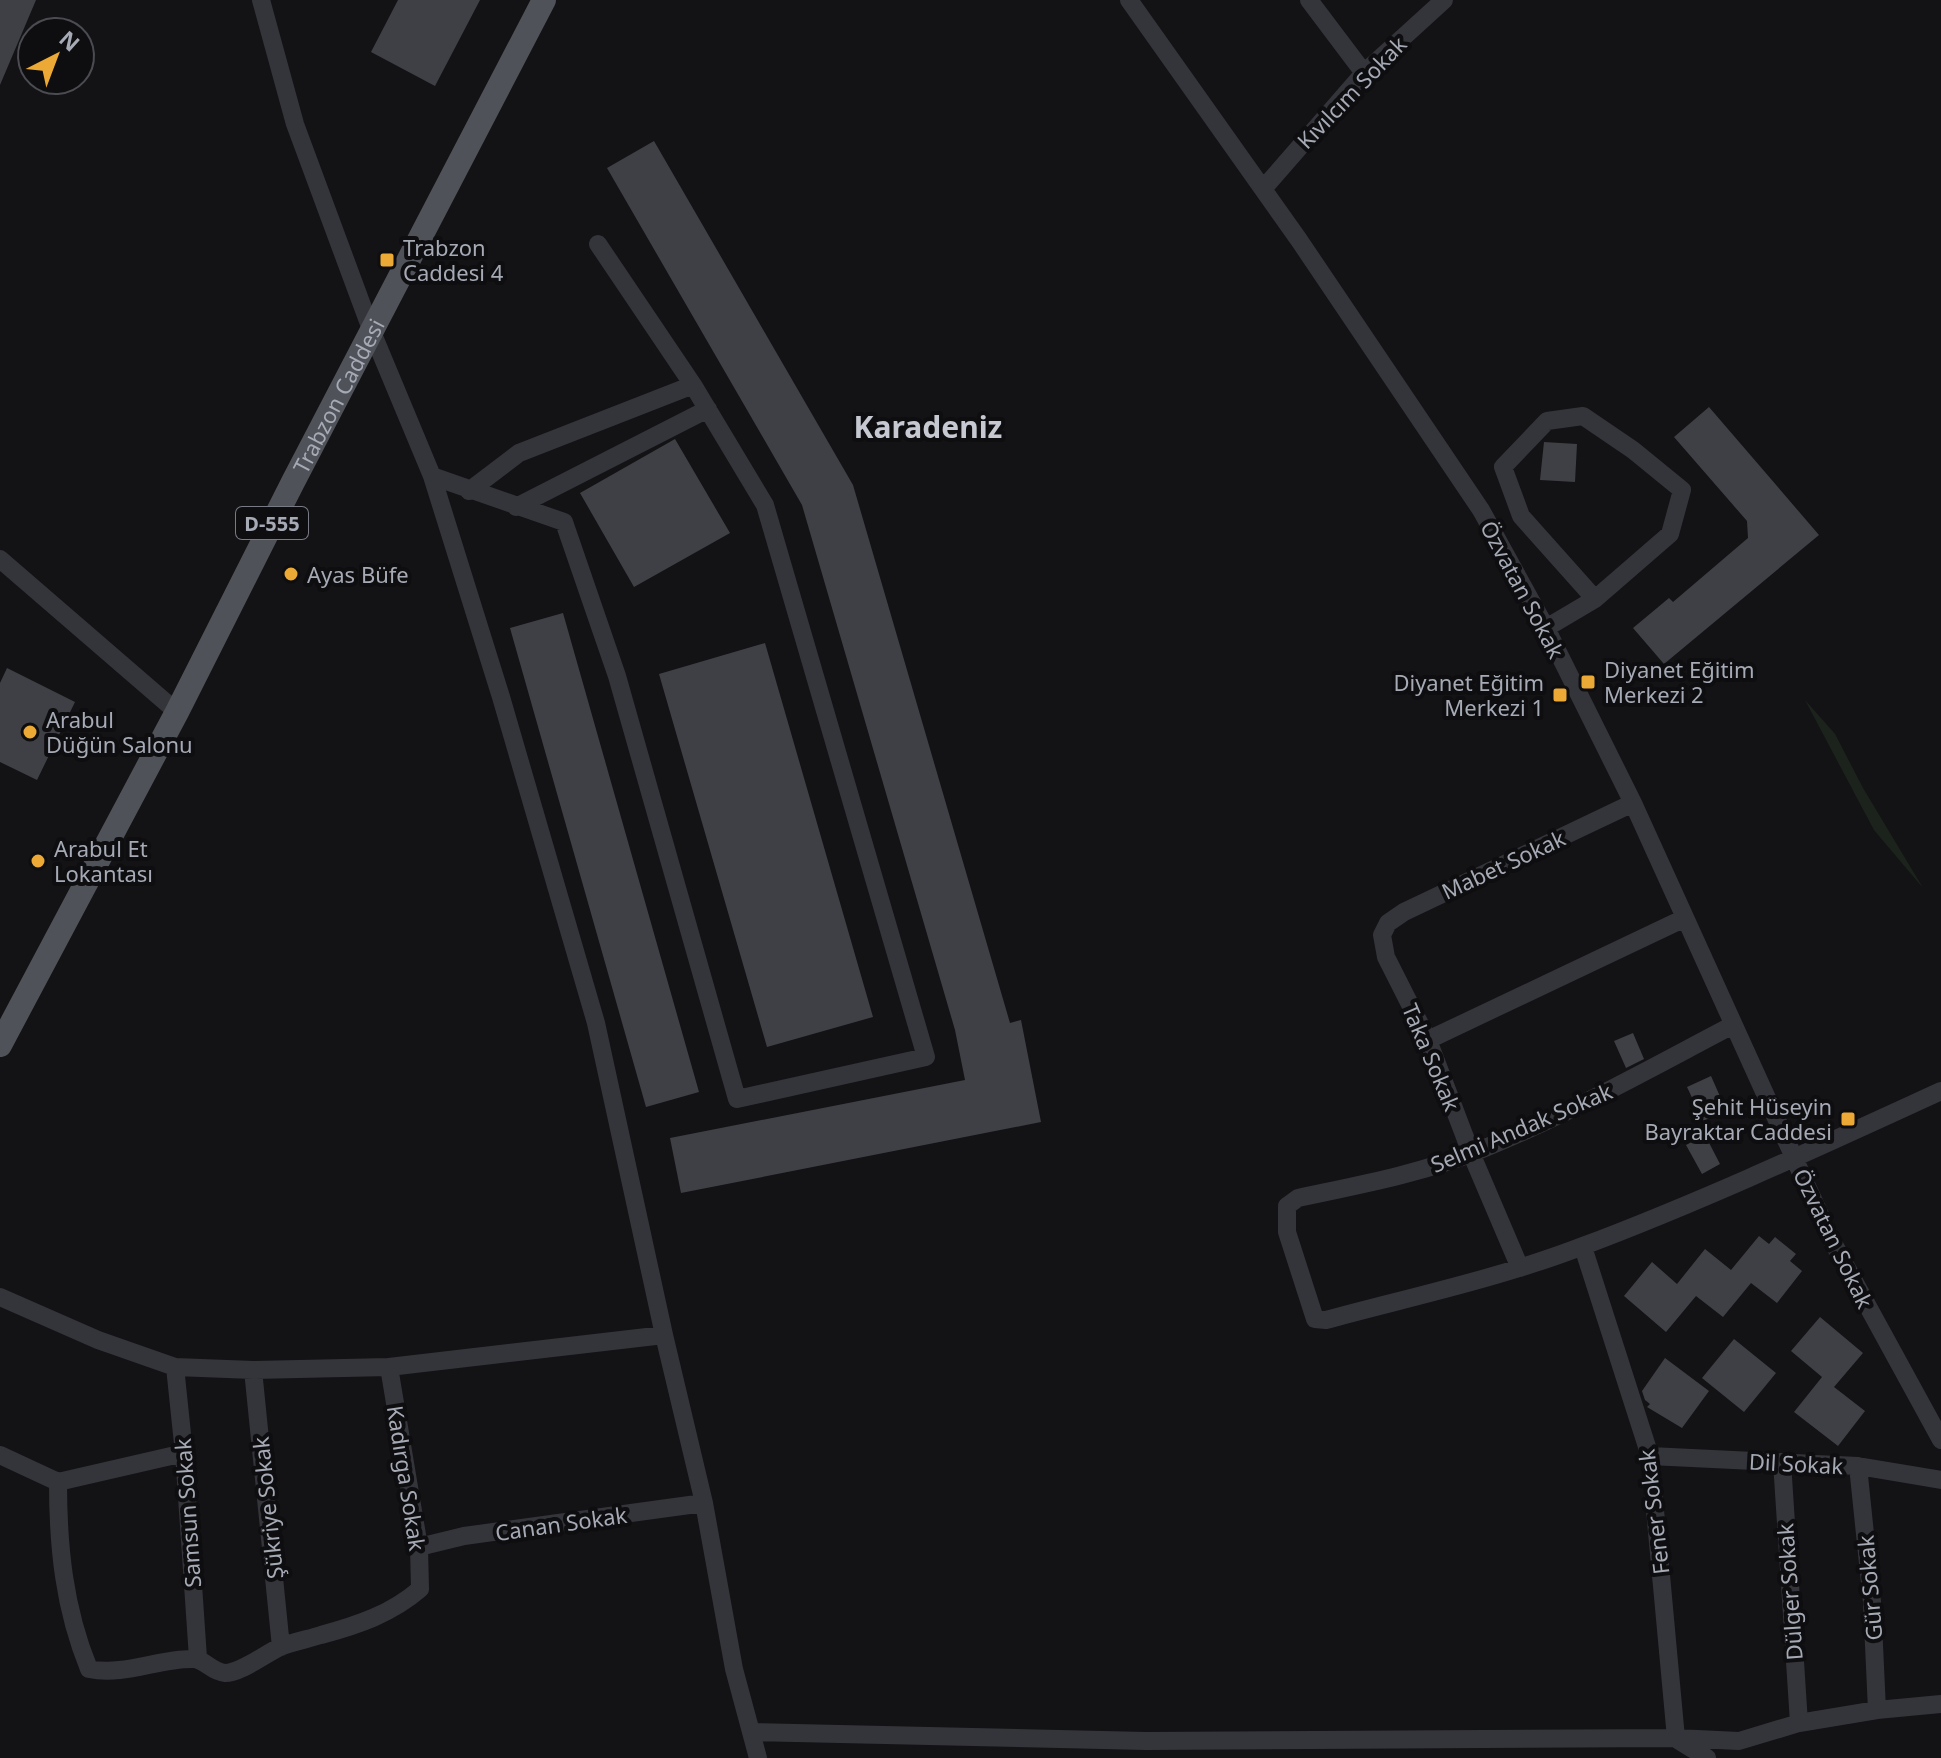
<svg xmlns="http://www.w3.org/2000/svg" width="1941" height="1758" font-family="'Noto Sans',sans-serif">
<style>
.green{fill:#1c231c}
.building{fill:#3f4045}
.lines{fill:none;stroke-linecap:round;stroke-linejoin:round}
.minor{stroke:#34353a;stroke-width:18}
.major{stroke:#505259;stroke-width:24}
.poi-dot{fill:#eca935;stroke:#0e0e10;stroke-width:3}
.labels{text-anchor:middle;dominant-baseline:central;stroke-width:8;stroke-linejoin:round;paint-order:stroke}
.shield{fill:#0e0e10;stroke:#787b84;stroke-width:2}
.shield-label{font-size:20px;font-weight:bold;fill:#a5aab5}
.street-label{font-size:22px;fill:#a5aab5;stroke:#0e0e10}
.poi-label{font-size:22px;fill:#a5aab5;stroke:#0e0e10;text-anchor:start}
.district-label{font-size:30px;font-weight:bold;fill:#c6c9d1;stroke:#0e0e10}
</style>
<rect width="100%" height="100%" fill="#131315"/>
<!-- green -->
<path class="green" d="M 1805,700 L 1835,734 L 1863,788 L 1923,888 L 1874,830 Z"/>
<!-- building -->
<path class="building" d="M 0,0 L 36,0 L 0,85 Z
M 398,0 L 480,0 L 435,86 L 371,52 Z
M 654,141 L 853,485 L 1010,1023 L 1021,1020 L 1041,1122 L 681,1193 L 670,1138 L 965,1080 L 955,1030 L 802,505 L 607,168 Z
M 1709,407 L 1819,535 L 1664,664 L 1633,628 L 1669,598 L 1673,602 L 1748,538 L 1747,521 L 1674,437 Z
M 675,439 L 730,533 L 634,587 L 580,493 Z
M 1544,442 L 1577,444 L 1575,482 L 1540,480 Z
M 563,613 L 699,1092 L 646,1107 L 510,628 Z
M 765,643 L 873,1017 L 767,1047 L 659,674 Z
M 7,668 L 75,702 L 37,780 L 0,762 L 0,683 Z
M 1633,1033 L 1644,1059 L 1626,1068 L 1614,1041 Z
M 1711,1076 L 1726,1110 L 1703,1121 L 1687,1087 Z
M 1705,1135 L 1720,1164 L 1702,1174 L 1686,1145 Z
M 1759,1236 L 1769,1244 L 1775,1237 L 1796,1254 L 1790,1261 L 1802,1271 L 1777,1303 L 1751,1283 L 1723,1317 L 1696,1296 L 1666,1332 L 1624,1296 L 1652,1262 L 1677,1284 L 1705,1249 L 1731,1270 Z
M 1820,1317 L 1863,1353 L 1834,1387 L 1865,1411 L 1838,1446 L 1794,1412 L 1822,1377 L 1791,1351 Z
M 1734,1339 L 1776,1373 L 1744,1412 L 1702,1378 Z
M 1665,1358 L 1709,1391 L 1682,1428 L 1647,1407 L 1650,1404 L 1645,1400 L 1642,1391 Z"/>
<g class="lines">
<!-- minor -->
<path class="minor" d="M 261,0 L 295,124 L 372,332 L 432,476 L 501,697 L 596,1023 L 664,1335 L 704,1503 L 734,1669 L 758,1758
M 1129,0 L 1299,240 L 1481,510 L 1546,628 L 1633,803 L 1831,1239 L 1941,1440
M 1309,0 L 1364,73
M 1263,189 L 1364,73 L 1444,0
M 432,476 L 564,522 L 617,676 L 737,1099 L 926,1057 L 765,505 L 693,385 L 598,244
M 469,491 L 519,453 L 693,385
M 516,507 L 708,409
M 0,559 L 177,712
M 1546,628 L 1595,599 L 1670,534 L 1682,490 L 1633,450 L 1583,416 L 1547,421 L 1503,467 L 1521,516 L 1595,599
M 1733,1025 C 1649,1069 1564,1117 1475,1152 C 1418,1174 1358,1185 1298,1198 L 1287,1206 L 1287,1232 L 1315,1319 L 1326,1320 C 1411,1297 1500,1278 1583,1246 C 1705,1200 1823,1145 1941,1091
M 1428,1040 L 1685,918
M 1583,1247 L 1650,1456 L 1676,1738
M 1520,1268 L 1471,1153 L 1428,1040 L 1386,957 L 1382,935 L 1388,923 L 1404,912 L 1633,803
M 0,1297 L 98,1340 L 175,1367 L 253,1370 L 389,1367 L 664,1335
M 175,1367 L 184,1453 L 198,1658
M 253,1370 L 281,1647
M 0,1455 L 58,1482
M 1650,1456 L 1858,1466 L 1941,1480
M 1782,1462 L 1799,1723
M 1858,1466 L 1872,1602 L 1877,1710
M 58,1482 C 58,1547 64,1608 89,1669 C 125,1676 156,1659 192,1659 C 204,1658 211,1672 225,1673 C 241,1673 265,1654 280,1647 C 293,1642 308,1639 321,1635 C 358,1625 391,1614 420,1589 L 419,1547 L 389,1367
M 58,1482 L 184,1453
M 419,1547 L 464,1536 L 704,1503
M 752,1732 L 1146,1741 L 1676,1738 L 1739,1741 L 1799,1723 L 1877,1710 L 1941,1704
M 1678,1740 L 1707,1758"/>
<!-- major -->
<path class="major" id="s1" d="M 0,1045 L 177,712 L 293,482 L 544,0"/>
</g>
<!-- markers -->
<g class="poi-dot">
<rect x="379" y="252" width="16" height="16" rx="4"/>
<circle cx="291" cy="574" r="8"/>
<rect x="1580" y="674" width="16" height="16" rx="4"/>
<rect x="1552" y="687" width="16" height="16" rx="4"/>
<circle cx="30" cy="732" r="8"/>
<circle cx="38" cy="861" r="8"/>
<rect x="1840" y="1111" width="16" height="16" rx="4"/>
</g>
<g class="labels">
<!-- shield labels -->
<rect class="shield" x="236" y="507" width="72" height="32" rx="6"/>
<g class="shield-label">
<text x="272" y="523">D-555</text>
</g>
<!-- street labels -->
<g class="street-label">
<text transform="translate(1351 92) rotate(-46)">Kıvılcım Sokak</text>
<text stroke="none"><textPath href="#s1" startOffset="732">Trabzon Caddesi</textPath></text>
<text transform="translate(1523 589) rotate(62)">Özvatan Sokak</text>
<text transform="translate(1503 864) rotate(-25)">Mabet Sokak</text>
<text transform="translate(1432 1057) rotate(67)">Taka Sokak</text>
<text transform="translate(1521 1127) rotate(-23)">Selmi Andak Sokak</text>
<text transform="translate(1834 1238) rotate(64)">Özvatan Sokak</text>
<text transform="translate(1796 1463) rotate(3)">Dil Sokak</text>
<text transform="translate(407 1478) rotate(81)">Kadırga Sokak</text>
<text transform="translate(267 1508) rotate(-96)">Şükriye Sokak</text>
<text transform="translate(1653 1512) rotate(-97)">Fener Sokak</text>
<text transform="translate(187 1513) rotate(-94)">Samsun Sokak</text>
<text transform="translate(561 1523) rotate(-8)">Canan Sokak</text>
<text transform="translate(1869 1588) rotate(-95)">Gür Sokak</text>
<text transform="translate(1789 1592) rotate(-94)">Dülger Sokak</text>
</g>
<!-- poi labels -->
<g class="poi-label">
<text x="403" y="247">Trabzon<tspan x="403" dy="25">Caddesi 4</tspan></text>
<text x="307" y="574">Ayas Büfe</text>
<text x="1604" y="669">Diyanet Eğitim<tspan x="1604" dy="25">Merkezi 2</tspan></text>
<text x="1544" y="682" text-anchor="end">Diyanet Eğitim<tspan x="1544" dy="25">Merkezi 1</tspan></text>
<text x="46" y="719">Arabul<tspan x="46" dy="25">Düğün Salonu</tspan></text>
<text x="54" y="848">Arabul Et<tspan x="54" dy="25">Lokantası</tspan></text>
<text x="1832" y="1106" text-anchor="end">Şehit Hüseyin<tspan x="1832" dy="25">Bayraktar Caddesi</tspan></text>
</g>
<!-- district labels -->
<g class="district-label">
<text x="928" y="426">Karadeniz</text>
</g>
</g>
<!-- north arrow -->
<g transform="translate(56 56) rotate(42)"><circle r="38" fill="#0e0e10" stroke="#4a4c52" stroke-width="2"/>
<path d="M0-6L14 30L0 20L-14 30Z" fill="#eca935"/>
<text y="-12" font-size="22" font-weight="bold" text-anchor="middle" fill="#a5aab5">N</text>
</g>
</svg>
